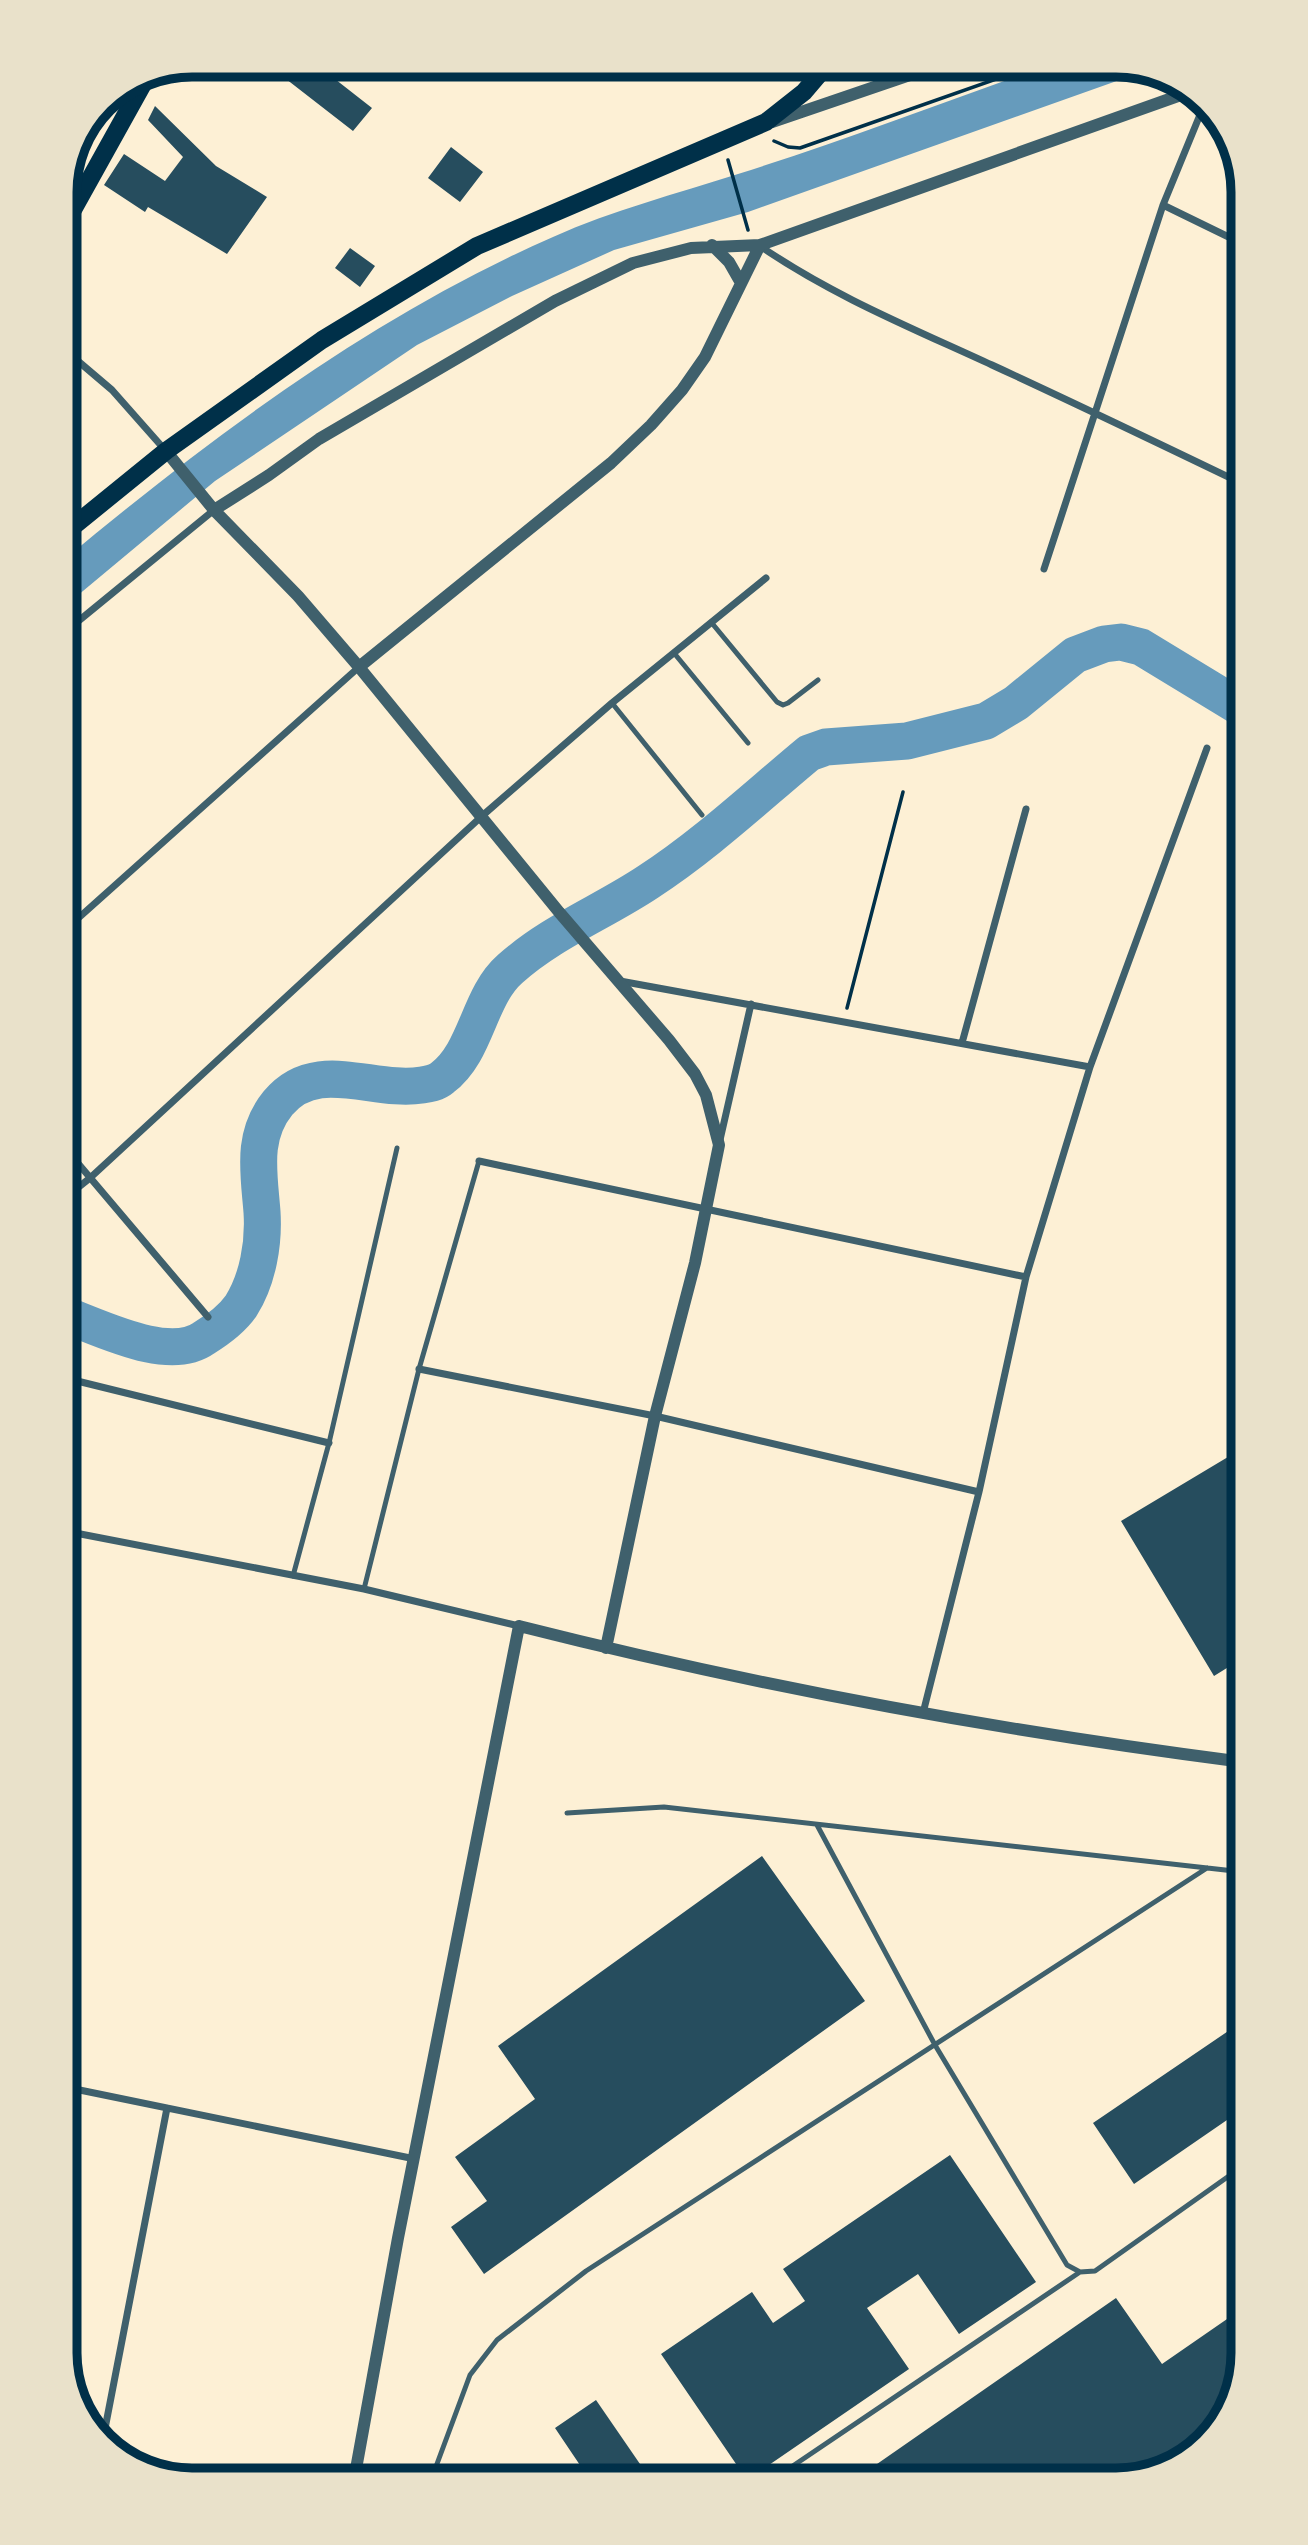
<svg xmlns="http://www.w3.org/2000/svg" width="1308" height="2545" font-family="'Source Sans 3',sans-serif">
<style>
.water{fill:#669bbc}
.lines{fill:none;stroke-linecap:round;stroke-linejoin:round}
.river{stroke:#669bbc;stroke-width:37}
.building{fill:#264d5e}
.path{stroke:#003049;stroke-width:3.5}
.service{stroke:#3f606c;stroke-width:5}
.minor{stroke:#3f606c;stroke-width:7}
.tertiary{stroke:#3f606c;stroke-width:12}
.primary{stroke:#003049;stroke-width:18}
.rim{fill:none;stroke:#003049;stroke-width:9}
</style>
<rect width="100%" height="100%" fill="#fdf0d5"/>
<!-- water -->
<path class="water" d="M 1049,65 L 1124,65 L 1142,72 L 748,212 L 614,250 L 512,296 L 417,345 L 215,481 L 65,606 L 65,559 C 215,434 373,316 553,237 C 613,210 676,194 738,174 C 843,141 946,101 1049,65 Z"/>
<g class="lines">
<!-- river -->
<path class="river" d="M 65,1315 C 101,1328 169,1363 204,1338 C 217,1330 232,1319 241,1306 C 258,1279 264,1243 262,1212 C 259,1173 251,1136 278,1103 C 316,1057 373,1093 422,1085 C 429,1084 436,1083 442,1078 C 477,1052 478,997 510,969 C 551,932 603,912 648,882 C 705,845 756,797 809,753 L 826,747 L 907,741 L 986,721 L 1016,703 L 1075,655 L 1104,644 L 1121,642 L 1141,647 L 1243,709"/>
</g>
<!-- building -->
<path class="building" d="M 268,65 L 317,65 L 372,108 L 353,131 Z
M 155,106 L 216,166 L 267,197 L 227,254 L 148,207 L 145,212 L 104,185 L 124,154 L 165,181 L 183,157 L 148,120 Z
M 451,147 L 483,172 L 460,202 L 428,178 Z
M 350,248 L 375,266 L 360,287 L 335,268 Z
M 1243,1448 L 1243,1658 L 1214,1676 L 1121,1521 Z
M 762,1856 L 865,2001 L 484,2274 L 451,2227 L 487,2201 L 455,2157 L 535,2099 L 498,2046 Z
M 1243,2021 L 1243,2109 L 1134,2184 L 1093,2123 Z
M 950,2155 L 1036,2282 L 959,2334 L 918,2274 L 867,2308 L 909,2369 L 747,2480 L 661,2354 L 752,2292 L 773,2323 L 805,2301 L 783,2269 Z
M 1116,2298 L 1162,2364 L 1243,2308 L 1243,2353 L 1222,2424 L 1164,2471 L 1116,2480 L 854,2480 Z
M 596,2400 L 651,2480 L 590,2480 L 555,2428 Z"/>
<g class="lines">
<!-- path -->
<path class="path" d="M 774,141 L 788,147 L 800,148 L 1036,65
M 728,160 L 748,230
M 847,1008 L 903,792"/>
<!-- service -->
<path class="service" d="M 711,622 L 777,702 L 783,705 L 788,703 L 818,680
M 674,653 L 748,743
M 612,703 L 702,815
M 293,1576 L 329,1443 L 397,1148
M 364,1589 L 419,1369 L 479,1161
M 567,1813 L 664,1807 L 1243,1872
M 817,1825 L 935,2045 L 1067,2265 L 1080,2272 L 1095,2271 L 1243,2166
M 431,2480 L 470,2375 L 497,2340 L 586,2271 L 1207,1868
M 772,2480 L 1080,2272"/>
<!-- minor -->
<path class="minor" d="M 1163,205 L 1243,244
M 760,246 C 833,296 912,328 992,365 C 1077,404 1160,444 1243,484
M 65,350 L 112,390 L 165,450
M 1044,569 L 1163,205 L 1204,105
M 65,632 L 214,510
M 65,930 L 359,667
M 620,981 L 1090,1067
M 962,1043 L 1026,809
M 720,1140 L 751,1004
M 65,1148 L 208,1317
M 479,1161 L 1026,1277
M 65,1198 L 90,1178 L 482,816 L 612,703 L 766,578
M 419,1369 L 655,1416 L 979,1492
M 65,1378 L 329,1443
M 65,1531 L 364,1589 L 519,1626
M 923,1713 L 979,1492 L 1026,1277 L 1090,1067 L 1207,748
M 65,2087 L 415,2159
M 103,2439 L 167,2108"/>
<!-- tertiary -->
<path class="tertiary" d="M 772,122 L 939,65
M 712,245 L 729,262 L 741,283
M 166,451 L 214,510 L 298,596 L 359,667 L 559,912 L 669,1040 L 695,1074 L 706,1095 L 719,1145 L 695,1263 L 655,1416 L 606,1648
M 214,510 L 269,475 L 319,439 L 555,301 L 633,263 L 691,248 L 760,245 L 1192,91
M 359,667 L 611,463 L 651,425 L 682,390 L 705,357 L 760,245
M 354,2480 L 398,2238 L 519,1626 C 756,1686 1001,1731 1243,1762"/>
<!-- primary -->
<path class="primary" d="M 65,224 L 149,73
M 65,533 L 166,451 L 322,340 L 477,246 L 766,122 L 804,92 L 827,65"/>
</g>
<!-- crop -->
<path d="M0 0H1308V2545H0ZM192 77H1116A115 115 0 0 1 1231 192V2353A115 115 0 0 1 1116 2468H192A115 115 0 0 1 77 2353V192A115 115 0 0 1 192 77Z" fill="#e9e1ca" fill-rule="evenodd"/>
<path class="rim" d="M192 77H1116A115 115 0 0 1 1231 192V2353A115 115 0 0 1 1116 2468H192A115 115 0 0 1 77 2353V192A115 115 0 0 1 192 77Z"/>
</svg>
